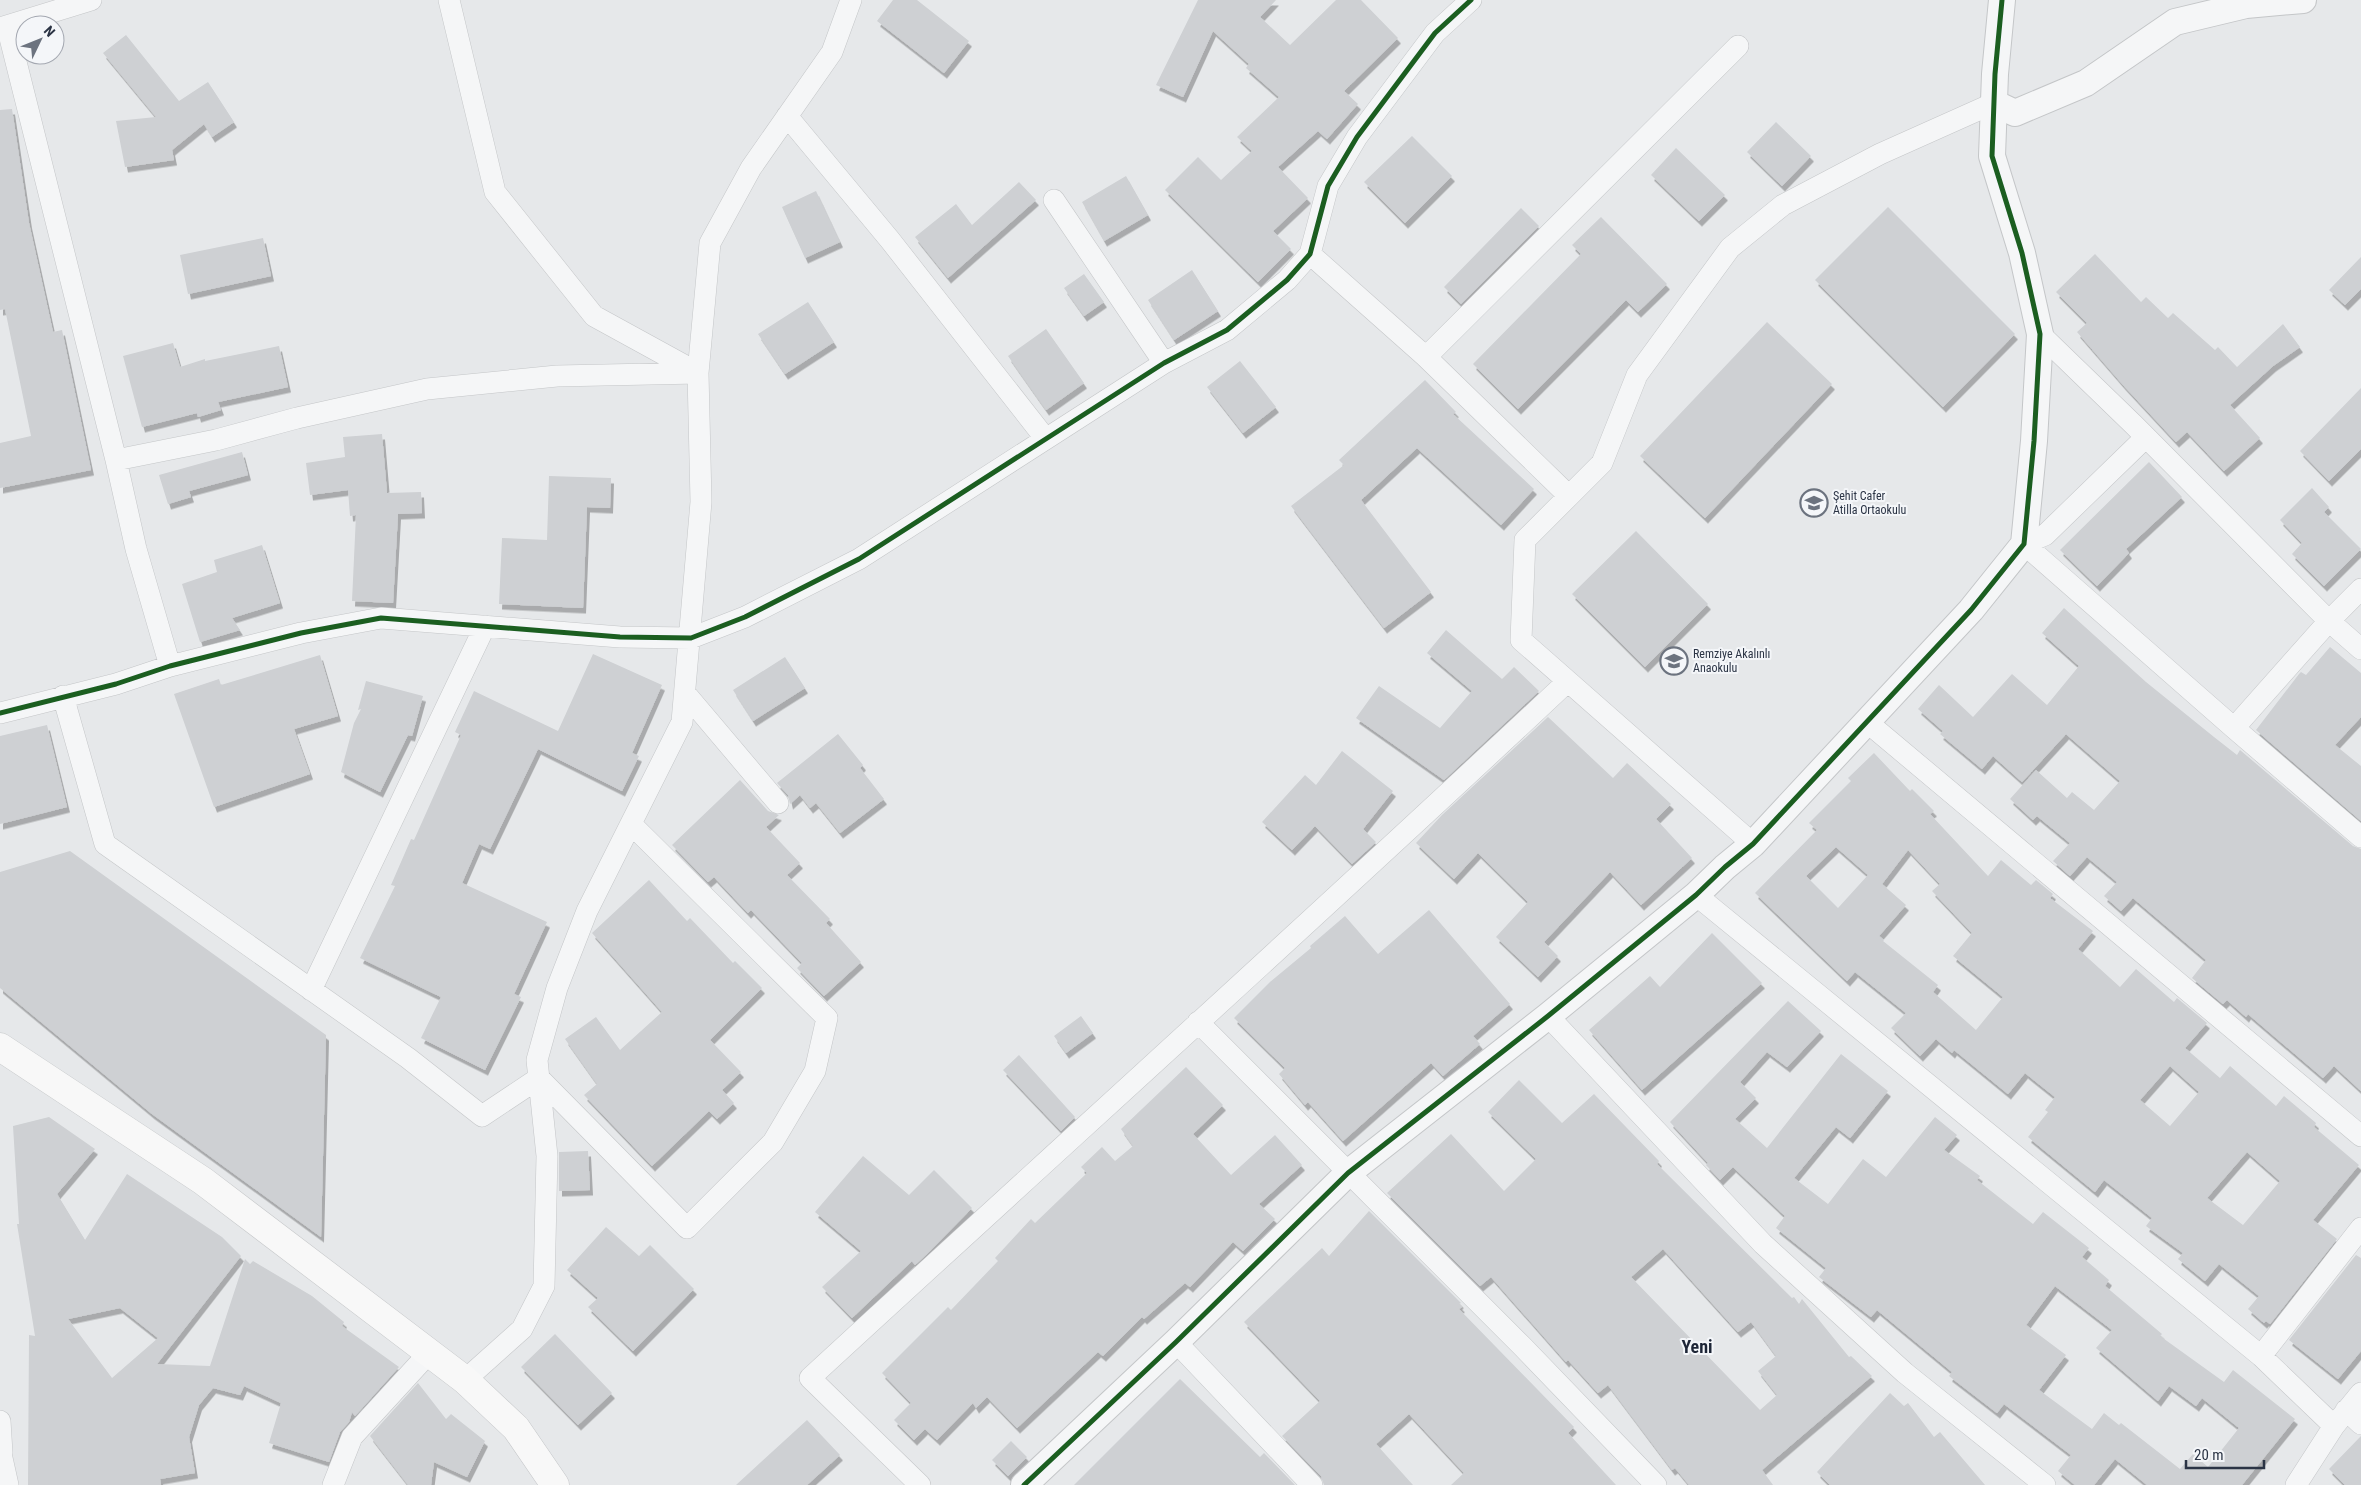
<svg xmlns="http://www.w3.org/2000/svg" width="2361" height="1485" font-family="'Roboto Condensed',sans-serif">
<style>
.building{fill:#ced0d3;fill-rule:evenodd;filter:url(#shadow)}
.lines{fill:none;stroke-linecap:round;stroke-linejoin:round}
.minor-casing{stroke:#c4c6c8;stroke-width:22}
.tertiary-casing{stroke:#c4c6c8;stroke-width:28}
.secondary-casing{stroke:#c4c6c8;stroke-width:29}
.minor{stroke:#f5f6f7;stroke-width:21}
.tertiary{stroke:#f5f6f7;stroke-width:26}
.secondary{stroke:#f8f8f8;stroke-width:28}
.cycleway-casing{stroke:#f4f6f9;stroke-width:8}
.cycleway{stroke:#1b5e20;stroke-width:5}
.labels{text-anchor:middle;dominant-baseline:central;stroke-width:4;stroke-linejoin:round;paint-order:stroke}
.poi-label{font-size:12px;fill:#2b3445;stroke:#f4f6f9;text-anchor:start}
.district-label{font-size:18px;font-weight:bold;fill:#1d2536;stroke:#f4f6f9}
</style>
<defs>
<filter id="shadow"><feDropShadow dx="3" dy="5.5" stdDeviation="0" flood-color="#0004"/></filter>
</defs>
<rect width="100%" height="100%" fill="#e6e8ea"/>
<!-- building -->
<path class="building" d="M 893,0 L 917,0 L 969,41 L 944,73 L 877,21 Z
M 1198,0 L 1276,0 L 1260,17 L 1290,45 L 1336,0 L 1361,0 L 1398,38 L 1344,91 L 1358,104 L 1327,139 L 1318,131 L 1278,167 L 1308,198 L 1273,231 L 1291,249 L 1258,282 L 1165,190 L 1198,157 L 1221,180 L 1252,151 L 1237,137 L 1279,97 L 1246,68 L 1249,64 L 1213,31 L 1183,97 L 1156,85 Z
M 126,35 L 179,101 L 208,82 L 234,122 L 212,137 L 204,124 L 172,150 L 174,160 L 125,167 L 116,121 L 156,117 L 103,53 Z
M 12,109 L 29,223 L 53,332 L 62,330 L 91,470 L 0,488 L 0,443 L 31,436 L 5,309 L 0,310 L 0,110 Z
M 1776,122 L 1811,156 L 1782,186 L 1747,152 Z
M 1412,136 L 1452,176 L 1405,223 L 1364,182 Z
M 1676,148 L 1725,195 L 1699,221 L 1651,175 Z
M 1126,176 L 1148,215 L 1104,241 L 1082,202 Z
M 1019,182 L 1036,200 L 948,278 L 915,237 L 956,204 L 972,225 Z
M 816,191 L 840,242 L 805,258 L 782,207 Z
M 1888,207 L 2015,334 L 1943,407 L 1815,280 Z
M 1521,208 L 1539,226 L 1461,304 L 1444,287 Z
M 1601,217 L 1667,284 L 1638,312 L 1626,300 L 1518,409 L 1473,364 L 1581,254 L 1572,245 Z
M 263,238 L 271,276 L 188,294 L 180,255 Z
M 2095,254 L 2141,302 L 2146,297 L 2168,318 L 2173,313 L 2215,350 L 2218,347 L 2237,367 L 2283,324 L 2300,347 L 2273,366 L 2230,405 L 2260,438 L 2224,471 L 2187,432 L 2176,442 L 2123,385 L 2077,332 L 2087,323 L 2056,292 Z
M 2361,257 L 2361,289 L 2345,305 L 2329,290 Z
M 1192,270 L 1218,311 L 1174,340 L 1148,300 Z
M 1084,274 L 1104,302 L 1084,316 L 1064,288 Z
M 808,302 L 834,342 L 785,374 L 758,334 Z
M 1767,322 L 1832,384 L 1705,518 L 1640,456 Z
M 1046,329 L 1084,383 L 1046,410 L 1008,356 Z
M 173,343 L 180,367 L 205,359 L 205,361 L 279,346 L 288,387 L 218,402 L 221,410 L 198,417 L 197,413 L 142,427 L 123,356 Z
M 1240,361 L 1276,407 L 1243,433 L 1207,387 Z
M 1425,380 L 1456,412 L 1453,414 L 1534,489 L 1501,525 L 1417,448 L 1361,500 L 1431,592 L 1384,628 L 1291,506 L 1344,465 L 1339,460 Z
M 2361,388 L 2361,449 L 2329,481 L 2300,451 Z
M 382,434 L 387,493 L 421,492 L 422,513 L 398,514 L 393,603 L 352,601 L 356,515 L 350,516 L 348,490 L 310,495 L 306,463 L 345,457 L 343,437 Z
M 242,452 L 248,475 L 189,491 L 191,497 L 168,504 L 159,475 Z
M 2149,462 L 2182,497 L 2126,549 L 2129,553 L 2097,586 L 2060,550 Z
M 549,476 L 611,478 L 610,508 L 587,507 L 583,608 L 499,604 L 502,538 L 547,540 Z
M 2312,488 L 2329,507 L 2324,512 L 2361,549 L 2324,586 L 2292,554 L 2302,543 L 2280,520 Z
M 1636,531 L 1708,604 L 1645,667 L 1572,594 Z
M 262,545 L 280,603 L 232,618 L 240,630 L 200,642 L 182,584 L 217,572 L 214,560 Z
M 2064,608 L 2146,682 L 2214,737 L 2237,755 L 2240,750 L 2353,846 L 2361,849 L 2361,1091 L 2334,1066 L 2323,1078 L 2248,1014 L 2246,1017 L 2227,1000 L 2223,1004 L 2192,978 L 2206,960 L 2133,898 L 2121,911 L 2104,896 L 2117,882 L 2087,857 L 2070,876 L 2053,861 L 2070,843 L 2037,816 L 2033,820 L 2010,799 L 2036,770 L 2067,798 L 2072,792 L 2094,810 L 2120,781 L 2066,734 L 2022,782 L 1993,756 L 1982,769 L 1940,734 L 1943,731 L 1918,709 L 1939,685 L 1973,717 L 2012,674 L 2047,705 L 2079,666 L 2042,633 Z
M 1446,630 L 1502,679 L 1514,667 L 1539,691 L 1444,780 L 1356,718 L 1379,686 L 1440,728 L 1472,691 L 1427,653 Z
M 2330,647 L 2361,673 L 2361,717 L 2335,745 L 2361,766 L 2361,821 L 2256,730 L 2299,674 L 2301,672 L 2306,675 Z
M 593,654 L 662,685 L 632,753 L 639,756 L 622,791 L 538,749 L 490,849 L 479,844 L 462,883 L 547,922 L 514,994 L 521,997 L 485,1070 L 421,1038 L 441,997 L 360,958 L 395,886 L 391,885 L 411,839 L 414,840 L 461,735 L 455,732 L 474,691 L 558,731 Z
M 320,655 L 338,716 L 294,729 L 310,774 L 214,807 L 174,694 L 219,679 L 221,685 Z
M 785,657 L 805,688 L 753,721 L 733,690 Z
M 366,681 L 423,696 L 412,736 L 408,735 L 380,792 L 341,772 L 354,723 L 361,709 L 358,710 Z
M 1548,717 L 1613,778 L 1627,763 L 1671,804 L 1656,819 L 1692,858 L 1641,905 L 1610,872 L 1544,942 L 1558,956 L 1538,977 L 1496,937 L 1528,902 L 1478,853 L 1454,879 L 1416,843 L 1442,815 Z
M 47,725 L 67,807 L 0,824 L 0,736 Z
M 838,734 L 863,765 L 860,768 L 884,799 L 840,833 L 816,803 L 810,808 L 800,795 L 790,804 L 788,795 L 777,783 Z
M 1342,751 L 1393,791 L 1363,829 L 1376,842 L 1352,864 L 1315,826 L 1292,850 L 1262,822 L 1305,775 L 1316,785 Z
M 1874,753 L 1910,791 L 1912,789 L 1934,811 L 1930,814 L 1988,876 L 2001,860 L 2031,885 L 2036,880 L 2053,894 L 2050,898 L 2093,931 L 2078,949 L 2120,987 L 2136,969 L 2174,1002 L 2177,998 L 2207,1023 L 2185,1048 L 2220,1078 L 2230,1066 L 2276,1106 L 2284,1096 L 2316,1123 L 2314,1127 L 2359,1165 L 2313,1220 L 2337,1239 L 2270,1324 L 2266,1321 L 2264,1323 L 2248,1309 L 2259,1296 L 2219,1264 L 2205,1281 L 2178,1259 L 2183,1253 L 2146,1226 L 2152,1218 L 2104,1180 L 2095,1192 L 2028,1137 L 2048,1112 L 2045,1110 L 2055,1097 L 2025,1073 L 2008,1094 L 1954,1050 L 1952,1053 L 1936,1039 L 1920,1056 L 1891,1028 L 1906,1013 L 1855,972 L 1847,981 L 1755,893 L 1817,830 L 1809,823 L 1851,781 L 1848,778 ZM 1836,847 L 1868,875 L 1838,908 L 1806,876 ZM 1908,850 L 1940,884 L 1932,891 L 1972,933 L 1953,956 L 2003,997 L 1976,1030 L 1933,992 L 1938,985 L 1883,941 L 1884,940 L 1879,936 L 1906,905 L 1882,884 ZM 2170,1066 L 2199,1092 L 2170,1126 L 2140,1100 ZM 2247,1152 L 2280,1181 L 2243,1225 L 2207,1198 Z
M 740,780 L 768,811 L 779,815 L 766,827 L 800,863 L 787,875 L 830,919 L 826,923 L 861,962 L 824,996 L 797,968 L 802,963 L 751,910 L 748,913 L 714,877 L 708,882 L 672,845 Z
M 70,851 L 326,1035 L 321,1237 L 152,1114 L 0,988 L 0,872 Z
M 649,880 L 687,921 L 690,918 L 733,963 L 735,961 L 762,988 L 710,1040 L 741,1072 L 722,1090 L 734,1103 L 717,1119 L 709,1111 L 652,1166 L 584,1095 L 597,1084 L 565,1039 L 596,1017 L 620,1050 L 662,1012 L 592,933 Z
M 1429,910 L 1510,1004 L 1473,1036 L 1480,1044 L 1443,1076 L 1431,1063 L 1343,1141 L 1308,1102 L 1305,1105 L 1279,1074 L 1285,1068 L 1234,1018 L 1270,982 L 1311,948 L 1310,946 L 1345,916 L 1378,954 Z
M 1712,933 L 1762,983 L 1642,1090 L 1589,1030 L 1650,976 L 1660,987 Z
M 1788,1001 L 1821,1031 L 1787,1067 L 1767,1052 L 1740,1082 L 1756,1098 L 1735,1119 L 1767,1148 L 1841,1054 L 1888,1091 L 1850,1138 L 1836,1127 L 1794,1178 L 1828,1204 L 1863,1159 L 1886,1177 L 1935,1117 L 1957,1135 L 1944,1150 L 1980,1176 L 1977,1180 L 2033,1224 L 2043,1212 L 2089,1248 L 2082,1257 L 2109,1280 L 2105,1286 L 2162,1334 L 2160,1336 L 2224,1382 L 2233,1370 L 2295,1419 L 2242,1485 L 2147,1485 L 2115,1459 L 2094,1485 L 2075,1485 L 2058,1471 L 2071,1455 L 2004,1404 L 1997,1413 L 1949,1376 L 1952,1372 L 1877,1310 L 1871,1317 L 1819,1277 L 1826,1268 L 1776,1228 L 1785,1216 L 1733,1167 L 1720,1180 L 1706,1165 L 1708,1163 L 1670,1122 ZM 2055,1286 L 2112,1330 L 2096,1348 L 2158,1401 L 2169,1386 L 2196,1406 L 2202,1398 L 2239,1428 L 2208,1467 L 2193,1454 L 2180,1469 L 2121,1423 L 2119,1425 L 2104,1413 L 2092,1429 L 2039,1390 L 2066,1355 L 2026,1325 Z
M 1081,1016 L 1093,1033 L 1066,1053 L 1054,1036 Z
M 1019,1055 L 1075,1117 L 1061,1131 L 1003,1070 Z
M 1186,1067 L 1223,1105 L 1193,1134 L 1231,1175 L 1275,1135 L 1302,1165 L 1259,1204 L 1275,1219 L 1243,1251 L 1233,1242 L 1190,1287 L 1185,1283 L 1144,1319 L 1142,1317 L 1103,1356 L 1098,1352 L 1017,1428 L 987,1397 L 976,1408 L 973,1403 L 937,1440 L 925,1429 L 914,1440 L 894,1420 L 911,1403 L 882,1373 L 948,1307 L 951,1310 L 998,1261 L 995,1258 L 1031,1219 L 1035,1223 L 1087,1173 L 1081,1167 L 1102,1147 L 1115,1161 L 1133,1146 L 1121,1129 Z
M 1519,1080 L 1562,1123 L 1594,1094 L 1659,1161 L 1657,1164 L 1792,1298 L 1794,1297 L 1799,1304 L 1802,1299 L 1849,1357 L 1851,1356 L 1872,1376 L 1762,1470 L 1773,1485 L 1689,1485 L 1675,1468 L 1672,1470 L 1608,1385 L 1598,1393 L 1568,1360 L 1566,1362 L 1491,1277 L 1480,1286 L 1387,1193 L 1451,1134 L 1504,1191 L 1536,1159 L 1488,1112 ZM 1663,1249 L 1738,1332 L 1751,1322 L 1776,1356 L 1758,1371 L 1777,1395 L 1760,1410 L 1631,1277 Z
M 49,1117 L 95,1149 L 57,1194 L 85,1240 L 127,1174 L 222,1237 L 241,1256 L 157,1364 L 210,1366 L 245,1259 L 250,1264 L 253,1261 L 312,1296 L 344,1322 L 342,1326 L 399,1367 L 355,1416 L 352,1412 L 349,1422 L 340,1432 L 329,1462 L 269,1443 L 281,1403 L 244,1386 L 240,1395 L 213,1388 L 199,1405 L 189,1437 L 195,1473 L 160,1479 L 161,1485 L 28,1485 L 29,1335 L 35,1336 L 17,1224 L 19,1224 L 13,1126 ZM 120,1308 L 158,1338 L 112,1378 L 68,1319 Z
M 588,1151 L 590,1190 L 559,1191 L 559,1152 Z
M 863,1156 L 909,1195 L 934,1170 L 972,1208 L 927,1254 L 915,1265 L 912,1261 L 852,1318 L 822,1287 L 861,1251 L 815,1212 Z
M 1369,1211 L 1461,1303 L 1459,1304 L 1462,1307 L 1459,1309 L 1574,1427 L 1568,1433 L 1616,1485 L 1451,1485 L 1464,1473 L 1409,1414 L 1376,1444 L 1413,1485 L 1324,1485 L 1321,1476 L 1282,1436 L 1320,1401 L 1244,1322 L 1322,1248 L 1329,1256 Z
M 606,1227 L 639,1256 L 650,1245 L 694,1289 L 633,1351 L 588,1307 L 598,1298 L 567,1270 Z
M 2356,1255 L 2361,1258 L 2361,1351 L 2338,1379 L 2289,1340 Z
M 555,1334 L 612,1393 L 578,1425 L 521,1367 Z
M 1180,1379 L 1260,1457 L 1264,1453 L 1295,1485 L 1074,1485 Z
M 418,1383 L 446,1419 L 451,1414 L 485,1441 L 467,1477 L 434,1462 L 431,1485 L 408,1485 L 370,1436 Z
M 1890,1393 L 1904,1406 L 1908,1403 L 1934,1437 L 1940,1432 L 1985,1485 L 1830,1485 L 1817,1472 Z
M 807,1420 L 840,1455 L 807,1485 L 736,1485 Z
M 2361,1436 L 2361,1485 L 2345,1485 L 2329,1469 Z
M 1011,1441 L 1027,1457 L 1008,1476 L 992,1460 Z"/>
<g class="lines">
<!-- minor casing -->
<g class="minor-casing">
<path id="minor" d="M 449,0 L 495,192 L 594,316 L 698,373
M 7,26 L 116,460
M 0,28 L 91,0
M 787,116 L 890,240 L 1045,438
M 1054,200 L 1164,363
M 1310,254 L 1426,357 L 1569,496 L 1525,540 L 1521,640 L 1753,844
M 2040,334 L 2134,425 L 2329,621 L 2361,649
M 1426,357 L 1738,46
M 2146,437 L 2045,535 L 2024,544 L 2234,728 L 2361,837
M 1569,496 L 1602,463 L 1637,375 L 1730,248 L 1783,205 L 1880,154 L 1994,103
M 170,666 L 136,549 L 116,460 L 216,440 L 297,418 L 427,389 L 557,376 L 698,373
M 685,693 L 778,803
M 63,696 L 105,844 L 408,1058 L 482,1116 L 539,1078 L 687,1228 L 773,1142 L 815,1071 L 827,1018 L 631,824
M 0,713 L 116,684 L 170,666 L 301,633 L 381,618 L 620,637 L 691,638 L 745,617 L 859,559 L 1164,363 L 1227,330 L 1287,280 L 1310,254 L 1328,186 L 1357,137 L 1435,33 L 1471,0
M 1867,722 L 2361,1136
M 2234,728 L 2329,621 L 2361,589
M 1696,895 L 2261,1356 L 2334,1426
M 311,990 L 485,626
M 1548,1016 L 1763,1244 L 1905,1373 L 2045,1485
M 1198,1022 L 1522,1346 L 1656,1485
M 1176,1342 L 1312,1485
M 2261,1356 L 2361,1228
M 465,1380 L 522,1329 L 544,1286 L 547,1156 L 537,1060 L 557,988 L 587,911 L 682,722 L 701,502 L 698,373 L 710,243 L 751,168 L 832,52 L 851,0
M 2346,1410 L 2361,1424
M 0,1421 L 2,1453
M 0,1449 L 8,1485
M 333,1485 L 352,1437 L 429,1353
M 920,1485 L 810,1378 C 1062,1146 1317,917 1567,682
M 2296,1485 L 2334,1426 L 2361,1393"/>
</g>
<!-- tertiary casing -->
<g class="tertiary-casing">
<path id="tertiary" d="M 1994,103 L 2015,113 L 2086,83 L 2175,22 L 2246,5 L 2303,0
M 1024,1485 L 1176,1342 L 1348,1173 L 1548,1016 L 1696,895 L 1725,867 L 1753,844 L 1971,610 L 2024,544 L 2034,441 L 2040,334 L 2022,253 L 1992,156 L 1995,74 L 2002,0"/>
</g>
<!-- secondary casing -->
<g class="secondary-casing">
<path id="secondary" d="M 0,1047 L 203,1181 L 465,1380 L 516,1428 L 555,1485"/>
</g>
<!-- minor -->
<use href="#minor" class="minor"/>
<!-- tertiary -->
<use href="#tertiary" class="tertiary"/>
<!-- secondary -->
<use href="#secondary" class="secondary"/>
<!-- cycleway casing -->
<g class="cycleway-casing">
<path id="cycleway" d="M 0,713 L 116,684 L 170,666 L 301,633 L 381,618 L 620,637 L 691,638 L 745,617 L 859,559 L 1164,363 L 1227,330 L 1287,280 L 1310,254 L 1328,186 L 1357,137 L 1435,33 L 1471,0
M 1024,1485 L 1176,1342 L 1348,1173 L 1548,1016 L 1696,895 L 1725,867 L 1753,844 L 1971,610 L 2024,544 L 2034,441 L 2040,334 L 2022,253 L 1992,156 L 1995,74 L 2002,0"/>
</g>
<!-- cycleway -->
<use href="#cycleway" class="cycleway"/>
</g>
<!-- icons -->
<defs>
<g id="school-ring" transform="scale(1.4375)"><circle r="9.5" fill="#f4f6f9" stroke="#6c737f" stroke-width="1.5"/><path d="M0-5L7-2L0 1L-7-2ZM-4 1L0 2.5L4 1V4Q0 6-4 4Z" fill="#6c737f"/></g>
</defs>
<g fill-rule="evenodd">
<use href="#school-ring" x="1814" y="503"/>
<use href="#school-ring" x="1674" y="661"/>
</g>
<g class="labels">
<!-- poi labels -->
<g class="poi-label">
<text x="1833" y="496">Şehit Cafer<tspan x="1833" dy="14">Atilla Ortaokulu</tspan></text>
<text x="1693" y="654">Remziye Akalınlı<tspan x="1693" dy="14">Anaokulu</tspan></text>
</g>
<!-- district labels -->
<g class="district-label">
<text x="1697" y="1346">Yeni</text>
</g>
</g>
<!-- north arrow -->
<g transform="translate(40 40) rotate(47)"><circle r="24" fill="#f4f6f9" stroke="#a4a8b1"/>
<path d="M0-4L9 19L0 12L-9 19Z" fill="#6c737f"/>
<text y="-8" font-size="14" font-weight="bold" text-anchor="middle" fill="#2b3445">N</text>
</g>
<!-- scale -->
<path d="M2186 1460v8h78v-8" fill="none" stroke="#2b3445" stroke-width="2.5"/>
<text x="2194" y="1460" font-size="15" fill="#2b3445" stroke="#f4f6f9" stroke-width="4" paint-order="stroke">20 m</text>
</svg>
